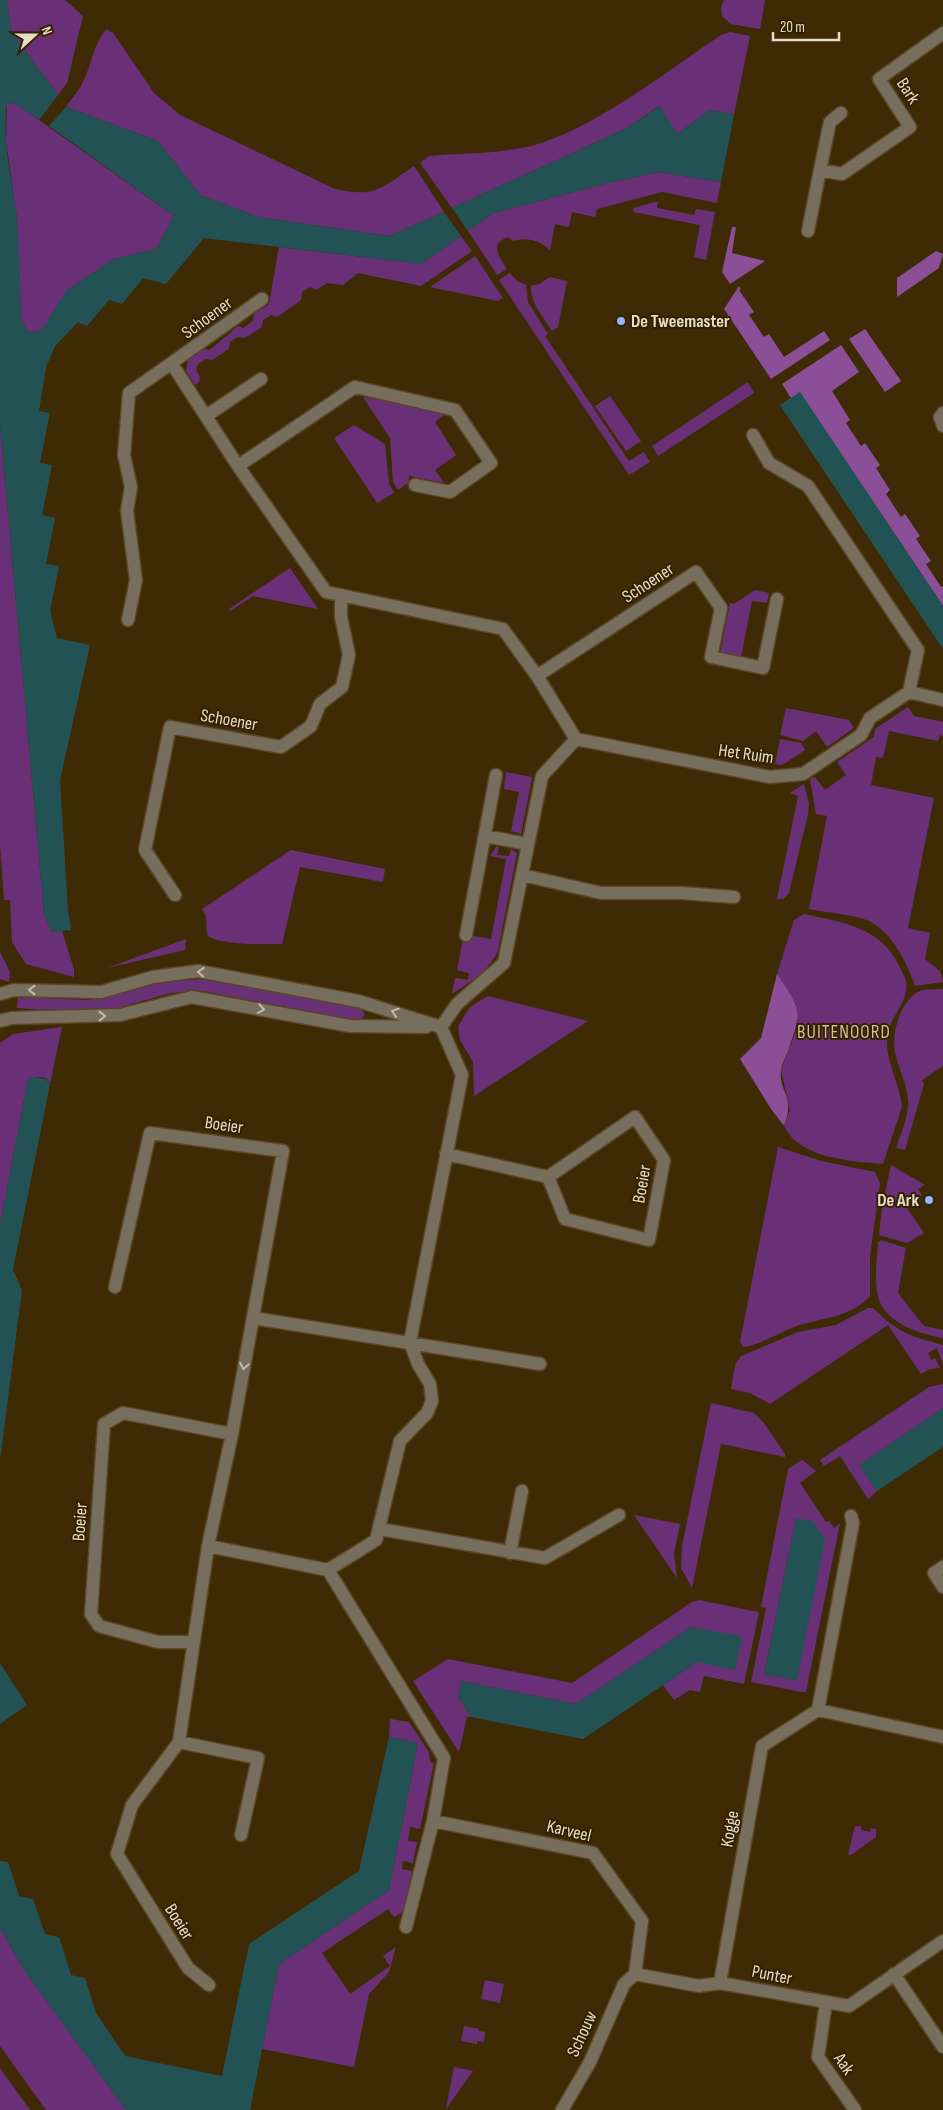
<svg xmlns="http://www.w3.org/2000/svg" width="943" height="2110" font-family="'Sofia Sans Condensed',sans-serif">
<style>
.green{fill:#6a3077;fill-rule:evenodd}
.forest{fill:#8a4f97}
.water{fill:#235254}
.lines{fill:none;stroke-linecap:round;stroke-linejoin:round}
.minor-casing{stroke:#594725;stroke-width:15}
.minor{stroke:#776e5e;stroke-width:12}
.oneway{stroke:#c5bba8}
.poi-dot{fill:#8fb8fd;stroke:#342100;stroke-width:2}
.labels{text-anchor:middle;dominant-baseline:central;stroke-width:4;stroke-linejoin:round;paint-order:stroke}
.street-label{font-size:18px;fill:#e7dcc8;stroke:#342100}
.poi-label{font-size:18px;font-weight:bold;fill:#e7dcc8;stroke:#342100;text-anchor:start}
.neighbourhood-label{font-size:19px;letter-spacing:1px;fill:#d4bd96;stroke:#342100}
</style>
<rect width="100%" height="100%" fill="#3e2b06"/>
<!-- green -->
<path class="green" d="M 7,0 L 65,0 L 83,16 L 67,83 L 58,95 L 11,31 Z
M 724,0 L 765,0 L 760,29 L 731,24 L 722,16 L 721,6 Z
M 107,29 L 114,34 L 154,93 L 180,115 L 335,189 C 377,198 381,188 414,166 L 444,212 L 389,236 L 258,217 L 200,195 L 158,141 L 66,107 C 71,99 78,92 82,84 C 91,68 95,39 107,29 Z
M 730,32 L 750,36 L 734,114 L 710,110 L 677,134 L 659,106 L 627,128 L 452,208 L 420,163 L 429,156 C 463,153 498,154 531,146 C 593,130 667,71 721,35 Z
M 15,103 L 174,216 L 156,249 L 114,259 L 67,290 L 44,328 L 34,333 L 27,330 L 21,320 L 17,219 L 6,141 L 7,104 Z
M 659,172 L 721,182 L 717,203 L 662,192 L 597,209 L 595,217 L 572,212 L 569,227 L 555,224 L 550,250 C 539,240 527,237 513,241 L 508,237 C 489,244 499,257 507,269 L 497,275 L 468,231 L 494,213 L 608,183 Z
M 658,201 L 657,208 L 694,215 L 696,209 L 715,212 L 706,260 L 694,257 L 700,225 L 633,212 L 634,208 Z
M 461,236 L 472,251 L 421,286 L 358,273 L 343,285 L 327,283 L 316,290 L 310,287 L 302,292 L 301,300 L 277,317 L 271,315 L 263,320 L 262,327 L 245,338 L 238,337 L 230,342 L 229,349 L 212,360 L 206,359 L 198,364 L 196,370 L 200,377 L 199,382 L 195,385 L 186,371 L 188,360 L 204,349 L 210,350 L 238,326 L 243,328 L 253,321 L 254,314 L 269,304 L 279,247 L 421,264 Z
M 475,256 L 503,298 L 498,301 L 430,287 Z
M 510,273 L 517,281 L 526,285 L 528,302 L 548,334 L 545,336 L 629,461 L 644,452 L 650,462 L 629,475 L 499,280 Z
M 550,277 L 567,281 L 558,327 L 552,331 C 543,317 530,303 531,286 L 539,284 Z
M 748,382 L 754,393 L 658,456 L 652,446 Z
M 610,396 L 641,441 L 626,451 L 595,406 Z
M 363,397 L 447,413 L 435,422 L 456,455 L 435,470 L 444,483 L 409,476 L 408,483 L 398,490 L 393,482 L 390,438 Z
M 0,425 L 44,914 L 52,932 L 62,931 L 74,969 L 74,977 L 26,964 L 12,942 L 10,900 L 4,900 L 0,844 Z
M 354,425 L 385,444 L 389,483 L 394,493 L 377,503 L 334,438 Z
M 290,568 L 318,609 L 253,596 L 230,611 L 229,609 Z
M 755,590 L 769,593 L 767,603 L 752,601 L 741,657 L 720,653 L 730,603 L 734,604 Z
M 908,707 L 914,716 L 943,722 L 943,736 L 940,735 L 938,741 L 889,731 L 883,758 L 876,757 L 871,785 L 934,798 L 908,928 L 930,933 L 925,959 L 940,971 L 943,982 L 915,986 C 907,963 892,932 869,921 C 857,915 823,912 809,909 L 827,816 L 816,814 L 810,779 L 815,777 L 825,790 L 846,775 L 837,762 L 874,737 L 875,729 Z
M 786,708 L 849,720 L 854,728 L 827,747 L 816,731 L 803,741 L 780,735 Z
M 780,739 L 801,743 L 805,750 L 782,765 L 775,764 Z
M 506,772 L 532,777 L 521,834 L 511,831 L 519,792 L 504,789 Z
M 804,784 L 809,803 L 808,814 L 789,893 L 783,899 L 777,899 L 798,796 L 790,793 Z
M 496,847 L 499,847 L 497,855 L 509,856 L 511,849 L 517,853 L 498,950 C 489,972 471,981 452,994 L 455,978 L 468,980 L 469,973 L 457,970 L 464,934 L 491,939 L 506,859 L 490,856 Z
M 291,850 L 385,869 L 383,882 L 300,867 L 282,944 C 264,944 220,946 207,935 L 206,917 L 202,909 Z
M 804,914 C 842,922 881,927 899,966 C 904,975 908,981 906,991 C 903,1008 887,1022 887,1040 C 886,1063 900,1084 902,1107 L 883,1164 C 851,1161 800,1159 784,1126 L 790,1110 L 781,1070 L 798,1026 L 795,1002 L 777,974 L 794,920 Z
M 186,939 L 185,950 L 107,968 Z
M 0,952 L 10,972 L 9,982 L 0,979 Z
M 203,979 L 361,1008 L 365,1015 L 359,1021 L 203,991 L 171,993 L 110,1010 L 71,1012 L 17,1008 L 18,997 L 85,1000 L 103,998 L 164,982 Z
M 943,989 L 943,1066 L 922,1080 L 924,1084 L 905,1150 L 896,1148 C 901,1133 909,1116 908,1100 C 907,1083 898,1068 895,1052 C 891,1033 901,999 920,991 C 927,989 936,989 943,989 Z
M 488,996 L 588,1021 L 474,1096 L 473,1062 L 460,1040 L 458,1026 L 470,1007 Z
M 62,1027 L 50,1084 C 47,1074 36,1078 28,1079 L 0,1224 L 0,1043 L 13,1034 Z
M 778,1147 L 821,1161 L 875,1172 L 880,1183 L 870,1256 L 870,1296 C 849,1319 821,1317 794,1327 C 778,1333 760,1345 743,1347 L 740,1342 Z
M 891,1165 L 925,1185 L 918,1189 L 922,1195 L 908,1205 L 907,1208 L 924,1233 L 907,1243 L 879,1235 L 882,1208 Z
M 881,1240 L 906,1248 L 898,1293 L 924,1326 L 943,1330 L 943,1338 C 920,1334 884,1323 878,1296 C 874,1279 877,1259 878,1242 Z
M 868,1308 L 873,1308 C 898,1333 910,1336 943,1345 L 943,1364 L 937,1348 L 928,1353 L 931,1360 L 935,1358 L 940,1368 L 930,1369 L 921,1374 L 888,1325 L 770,1404 L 750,1393 L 731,1389 L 735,1365 L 741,1356 L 798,1332 L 836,1325 Z
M 943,1384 L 943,1408 L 860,1465 L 877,1491 L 868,1499 L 840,1456 L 824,1466 L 820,1460 L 929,1387 Z
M 711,1403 L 754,1413 L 764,1423 L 785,1454 L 785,1457 L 721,1444 L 692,1588 L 681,1568 L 682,1546 Z
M 802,1460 L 816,1471 L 800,1483 L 826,1522 L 829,1521 L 834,1528 L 840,1523 L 806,1692 L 801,1692 L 751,1682 L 766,1608 L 761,1607 L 788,1469 ZM 796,1518 L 797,1680 L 796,1680 L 764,1674 Z
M 634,1515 L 680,1524 L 674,1554 L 677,1578 Z
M 699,1600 L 759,1612 L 744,1684 L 704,1676 L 700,1692 L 690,1690 L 674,1700 L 663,1685 L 697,1662 L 691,1627 L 576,1704 L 461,1681 L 458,1697 L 471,1717 L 467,1717 L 459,1752 L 413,1681 L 448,1659 L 572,1683 L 692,1602 Z
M 390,1719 L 409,1722 L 429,1752 L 430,1762 L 434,1763 L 420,1829 L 410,1827 L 408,1841 L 417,1842 L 413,1863 L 403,1861 L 402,1869 L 412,1871 L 404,1911 L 394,1917 L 388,1909 L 322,1953 L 350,1994 L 390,1966 L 383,1956 L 396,1947 L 389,1972 L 369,1994 L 354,2067 L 262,2049 L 279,1964 L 389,1890 L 418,1743 L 389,1737 Z
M 855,1826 L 861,1826 L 861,1830 L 870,1832 L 871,1828 L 876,1829 L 876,1837 L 851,1855 L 848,1854 Z
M 0,1928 L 24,1970 L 126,2110 L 46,2110 L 0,2046 Z
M 485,1980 L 504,1984 L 500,2003 L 481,1999 Z
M 464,2026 L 479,2029 L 479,2031 L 485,2032 L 484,2042 L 477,2041 L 477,2044 L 461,2041 Z
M 454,2067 L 473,2071 L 446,2109 Z
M 0,2068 L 30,2110 L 0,2110 Z"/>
<!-- forest -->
<path class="forest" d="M 732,227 L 736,227 L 732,253 L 765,261 L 730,284 L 722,272 Z
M 936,251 L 943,254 L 939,268 L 897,297 L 897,278 Z
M 739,286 L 741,289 L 739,290 L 754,312 L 749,315 L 764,337 L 769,334 L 784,357 L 824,331 L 830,340 L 771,379 L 724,309 Z
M 865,329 L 901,381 L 885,392 L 849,339 Z
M 841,345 L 859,372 L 832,391 L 850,420 L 846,423 L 861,446 L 865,443 L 880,465 L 876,468 L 890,490 L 886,494 L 901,517 L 905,514 L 920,536 L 916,539 L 931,561 L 926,564 L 941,587 L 943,586 L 943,606 L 800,393 L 791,398 L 782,384 Z
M 777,974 C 800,1009 803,1008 789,1048 C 787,1055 782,1063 781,1070 C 778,1092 796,1095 784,1126 L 771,1109 L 740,1059 L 761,1038 Z"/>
<!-- water -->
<path class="water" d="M 0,0 L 7,0 L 11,31 L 58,95 L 39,120 L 15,103 L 7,104 C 1,142 13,181 17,219 C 20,252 20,286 21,320 L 27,330 L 34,333 L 44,327 L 67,290 L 114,259 L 156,249 L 174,216 L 49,126 L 66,107 L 158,141 L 200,195 L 258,217 L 389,236 L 444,212 L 461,236 L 421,264 L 204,238 L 166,284 L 143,278 L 122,304 L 109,300 L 87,326 L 78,322 L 55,346 L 46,367 L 39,411 L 50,413 L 40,463 L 52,465 L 42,515 L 55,518 L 46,564 L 59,566 L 50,611 L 57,638 L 90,645 L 60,780 L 68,910 L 71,930 L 52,932 L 44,914 L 0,425 Z
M 660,106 L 677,134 L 710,110 L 734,114 L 721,182 L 659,172 L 608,183 L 494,213 L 468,231 L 452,208 L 627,128 Z
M 800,392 L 943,606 L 943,649 L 780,405 Z
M 34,1077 L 46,1079 L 50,1084 L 13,1270 L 22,1290 L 0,1460 L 0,1224 L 28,1079 Z
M 943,1408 L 943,1447 L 877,1491 L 859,1465 Z
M 796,1518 L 812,1521 L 825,1539 L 797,1680 L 764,1675 Z
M 691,1627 L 742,1636 L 735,1670 L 697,1662 L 583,1739 L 471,1717 L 458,1697 L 461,1681 L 576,1704 Z
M 0,1663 L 27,1705 L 0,1724 Z
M 389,1737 L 418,1743 L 389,1890 L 279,1964 L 250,2110 L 126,2110 L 24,1970 L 0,1928 L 0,1861 L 8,1862 L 19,1896 L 33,1899 L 45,1934 L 58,1937 L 60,1940 L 71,1975 L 85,1978 L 96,2013 L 125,2056 L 222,2076 L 249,1944 L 359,1871 Z"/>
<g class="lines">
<!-- minor casing -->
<g class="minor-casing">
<path id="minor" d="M 820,170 L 830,122 L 841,113
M 808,231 L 820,170 L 842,174 L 910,127 L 879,79 L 943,33
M 172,364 L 238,466 L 326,592 L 503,629 L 537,676 L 576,739 L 542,776 L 504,963 L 457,1004 L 441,1027
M 943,413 L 940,417 L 943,426
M 206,416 L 261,379
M 753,435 L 769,463 L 808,486 L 918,650 L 909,692
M 238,466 L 355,387 L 455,410 L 491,463 L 450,492 L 415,485
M 128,620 L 136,580 L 127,511 L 131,487 L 124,455 L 129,393 L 262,299
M 537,676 L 696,572 L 721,608 L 711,657 L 763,668 L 777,599
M 576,739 L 770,777 L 803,774 L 861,735 L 870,718 L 909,692 L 943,700
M 485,836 L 528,844
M 522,875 L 601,893 L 681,893 L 734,897
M 175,895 L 145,850 L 170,727 L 281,747 L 311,726 L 320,704 L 342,687 L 349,655 L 341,617 L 341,595
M 466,935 L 496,775
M 0,994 L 14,990 L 101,992 L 153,977 L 198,971 L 358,1001 L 441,1027
M 0,1021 L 12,1018 L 120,1015 L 192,997 L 350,1026 L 426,1027
M 446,1154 L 548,1177 L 635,1117 L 664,1160 L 649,1240 L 565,1219 L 548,1177
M 115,1287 L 150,1133 L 283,1151 L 232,1434 L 208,1546 L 328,1570 L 376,1540 L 400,1441 L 427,1413 L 432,1401 L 430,1384 L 418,1364 L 410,1342 L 462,1075 L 441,1027
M 253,1318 L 540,1364
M 380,1529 L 545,1558 L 619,1515
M 208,1546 L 179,1742 L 132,1805 L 117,1854 L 188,1968 L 209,1985
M 510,1553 L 522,1491
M 943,1567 L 934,1573 L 943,1587
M 328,1570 L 444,1758 L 433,1821 L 406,1927
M 194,1642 L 158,1642 L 99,1626 L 91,1614 L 104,1424 L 123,1413 L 232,1434
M 818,1710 L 943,1737
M 179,1742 L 258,1758 L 241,1835
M 433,1821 L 593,1853 L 642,1921 L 635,1974
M 635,1974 L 699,1986 L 720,1983 L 849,2006 L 943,1941
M 894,1974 L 943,2047
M 720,1983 L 762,1746 L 818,1710 L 853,1523 L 851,1516
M 826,2003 L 818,2057 L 855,2110
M 562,2110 L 590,2062 L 624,1984 L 635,1974"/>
</g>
<!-- minor -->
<use href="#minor" class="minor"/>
</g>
<!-- one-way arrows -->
<defs><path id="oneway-chevron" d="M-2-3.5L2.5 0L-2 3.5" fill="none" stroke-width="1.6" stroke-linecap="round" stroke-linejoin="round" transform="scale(1.25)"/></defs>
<g class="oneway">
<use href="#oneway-chevron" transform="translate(201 972) rotate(-175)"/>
<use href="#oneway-chevron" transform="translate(32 990) rotate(-180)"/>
<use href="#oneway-chevron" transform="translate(261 1009) rotate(10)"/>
<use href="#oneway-chevron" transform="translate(395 1012) rotate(-162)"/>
<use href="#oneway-chevron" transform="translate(102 1016) rotate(-1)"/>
<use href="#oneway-chevron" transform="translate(244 1366) rotate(100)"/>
</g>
<!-- markers -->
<g class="poi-dot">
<circle cx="621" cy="321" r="5"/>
<circle cx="929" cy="1200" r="5"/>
</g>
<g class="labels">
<!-- street labels -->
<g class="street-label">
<text transform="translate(908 91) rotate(57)">Bark</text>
<text transform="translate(207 318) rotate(-36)">Schoener</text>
<text transform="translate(648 583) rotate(-33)">Schoener</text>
<text transform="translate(229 720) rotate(10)">Schoener</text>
<text transform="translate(746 754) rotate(8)">Het Ruim</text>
<text transform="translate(224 1125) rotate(8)">Boeier</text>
<text transform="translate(642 1184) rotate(-80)">Boeier</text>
<text transform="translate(80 1522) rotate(-86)">Boeier</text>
<text transform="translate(730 1829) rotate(-80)">Kogge</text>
<text transform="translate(569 1831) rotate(13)">Karveel</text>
<text transform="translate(179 1922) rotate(58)">Boeier</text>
<text transform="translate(772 1975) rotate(11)">Punter</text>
<text transform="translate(582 2034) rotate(-65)">Schouw</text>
<text transform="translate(844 2064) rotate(55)">Aak</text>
</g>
<!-- poi labels -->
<g class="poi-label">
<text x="631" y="321">De Tweemaster</text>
<text x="919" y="1200" text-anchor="end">De Ark</text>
</g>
<!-- neighbourhood labels -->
<g class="neighbourhood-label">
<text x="844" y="1032">BUITENOORD</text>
</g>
</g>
<!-- north arrow -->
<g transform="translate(35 35) rotate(69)" stroke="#342100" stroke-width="4" paint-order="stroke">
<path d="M0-4L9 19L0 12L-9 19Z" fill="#e7dcc8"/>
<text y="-8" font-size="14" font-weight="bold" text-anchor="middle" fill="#e7dcc8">N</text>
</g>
<!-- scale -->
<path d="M773 32v8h66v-8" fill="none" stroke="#e7dcc8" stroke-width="2.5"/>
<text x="780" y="32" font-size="15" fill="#e7dcc8" stroke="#342100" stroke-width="4" paint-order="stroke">20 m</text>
</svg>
